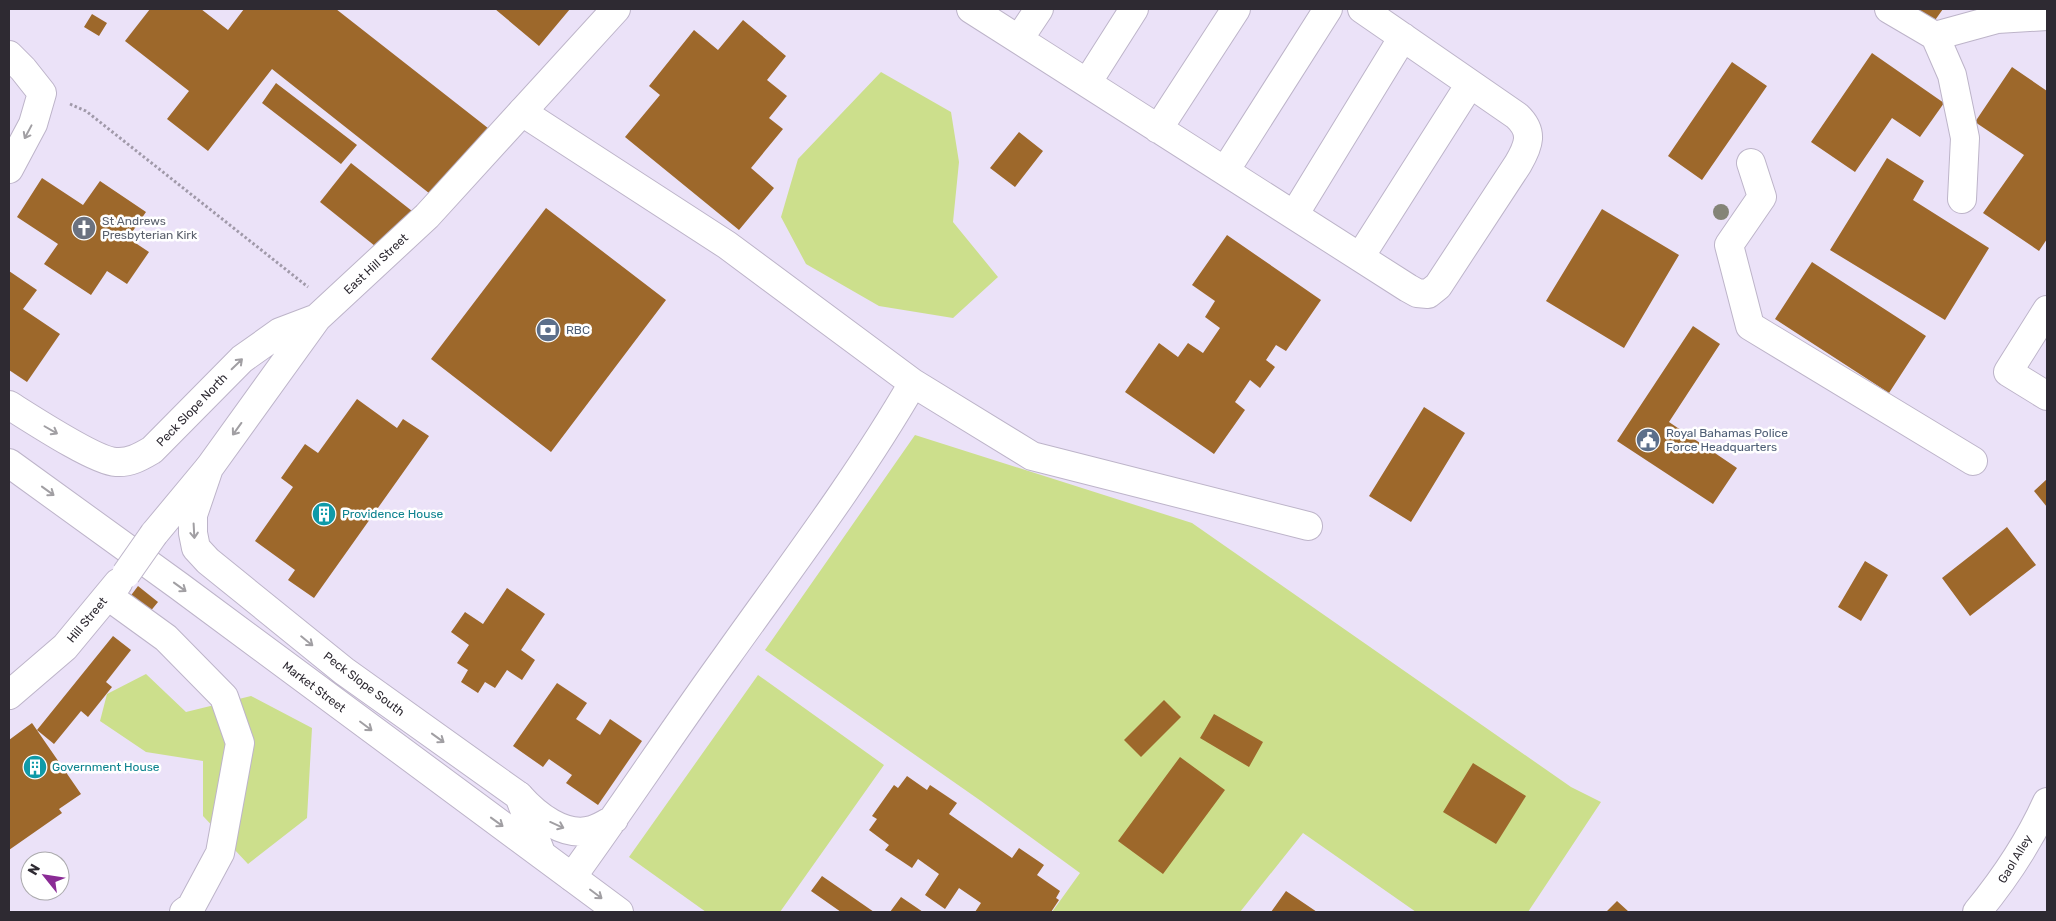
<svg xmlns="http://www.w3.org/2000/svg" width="2056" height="921" font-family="Rubik,sans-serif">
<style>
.green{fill:#ccdf8c}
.building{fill:#9d682b}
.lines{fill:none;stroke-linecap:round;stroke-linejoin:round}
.minor-casing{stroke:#bdb4c9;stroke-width:30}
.major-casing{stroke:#bdb4c9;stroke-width:30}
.highway-casing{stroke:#bdb4c9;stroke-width:30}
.path{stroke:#a099a9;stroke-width:3;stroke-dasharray:2.5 2.5;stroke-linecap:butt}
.minor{stroke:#fff;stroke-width:28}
.major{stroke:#fff;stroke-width:28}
.highway{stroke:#fff;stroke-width:28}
.minor-bridge-casing{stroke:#bdb4c9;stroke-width:30;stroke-linecap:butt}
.minor-bridge{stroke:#fff;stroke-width:28}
.tree{fill:#848477}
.oneway{stroke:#a19fa3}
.labels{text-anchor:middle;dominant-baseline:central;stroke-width:5;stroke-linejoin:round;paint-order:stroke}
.worship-label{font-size:12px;fill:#5b616d;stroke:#fff;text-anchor:start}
.street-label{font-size:12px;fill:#2e2a32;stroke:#fff}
.service-label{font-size:12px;fill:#4e5e75;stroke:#fff;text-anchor:start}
.culture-label{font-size:12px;fill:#0d838f;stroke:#fff;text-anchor:start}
</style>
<rect width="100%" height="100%" fill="#ebe2f8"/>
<!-- green -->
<path class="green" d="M 881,72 L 951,112 L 959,162 L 953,222 L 998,277 L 953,318 L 879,306 L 806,264 L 781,217 L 798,159 Z
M 915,435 L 1192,523 L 1571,787 L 1601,802 L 1528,912 L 1416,912 L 1303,833 L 1240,912 L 1052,912 L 1080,873 L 981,801 L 765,650 Z
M 146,674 L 186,712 L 251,696 L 312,728 L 307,818 L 248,864 L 203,816 L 203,761 L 146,752 L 100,721 L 107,694 Z
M 758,675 L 884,765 L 780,912 L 706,912 L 629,857 Z"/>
<!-- building -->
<path class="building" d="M 150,9 L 201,9 L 228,30 L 244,9 L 336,9 L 493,132 L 439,201 L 272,69 L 208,151 L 167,119 L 189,91 L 125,41 Z
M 495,9 L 570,9 L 539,46 Z
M 1913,9 L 1943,9 L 1933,23 Z
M 92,14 L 107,23 L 99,36 L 84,27 Z
M 743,20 L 786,56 L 767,80 L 787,96 L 769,118 L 783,129 L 751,168 L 774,188 L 739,230 L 625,137 L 660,95 L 649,86 L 694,30 L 718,50 Z
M 1872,53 L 1944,103 L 1920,137 L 1892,118 L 1855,172 L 1811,142 Z
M 1732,62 L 1767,86 L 1702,180 L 1668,156 Z
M 2012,67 L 2047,91 L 2047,239 L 2039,251 L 1983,213 L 2024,155 L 1975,122 Z
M 276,83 L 357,145 L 341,164 L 262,103 Z
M 1019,132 L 1043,151 L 1015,187 L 990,168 Z
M 1887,158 L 1924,181 L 1913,200 L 1989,248 L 1945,320 L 1830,250 Z
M 351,163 L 412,211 L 380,250 L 320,202 Z
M 42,178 L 83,205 L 100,181 L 146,212 L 128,238 L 149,252 L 127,284 L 107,271 L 91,295 L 44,264 L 58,244 L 17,217 Z
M 546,208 L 666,300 L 551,452 L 431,359 Z
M 1602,209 L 1679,255 L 1624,348 L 1546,301 Z
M 1227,235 L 1321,300 L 1286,351 L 1276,345 L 1266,360 L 1275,367 L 1260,388 L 1250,380 L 1235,402 L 1245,410 L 1214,454 L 1125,392 L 1159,343 L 1178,357 L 1188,343 L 1203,353 L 1220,328 L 1205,317 L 1215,301 L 1192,285 Z
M 1812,262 L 1926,336 L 1889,393 L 1775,319 Z
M 9,271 L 37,290 L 23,309 L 60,334 L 27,382 L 9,370 Z
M 1693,326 L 1720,344 L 1669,422 L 1737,468 L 1713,504 L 1617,441 Z
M 357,399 L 397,428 L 403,419 L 429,436 L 314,598 L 288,580 L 295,570 L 255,541 L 293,487 L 281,478 L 305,444 L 318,453 Z
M 1424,407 L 1465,433 L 1411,522 L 1369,496 Z
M 2047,479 L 2047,507 L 2034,491 Z
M 2007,527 L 2036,565 L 1970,616 L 1942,578 Z
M 1865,561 L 1888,575 L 1861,621 L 1838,607 Z
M 138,586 L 158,602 L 149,613 L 129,598 Z
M 507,588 L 545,614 L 521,650 L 535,660 L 522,680 L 507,670 L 495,688 L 485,682 L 478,693 L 461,682 L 468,670 L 457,663 L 469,645 L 451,632 L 465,612 L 483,624 Z
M 113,636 L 131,650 L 106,682 L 112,687 L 88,717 L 81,711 L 54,744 L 37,730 Z
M 557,683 L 587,703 L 576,719 L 600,735 L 610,719 L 642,741 L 598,805 L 566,783 L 572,775 L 549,759 L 543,767 L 513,746 Z
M 1164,700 L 1181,717 L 1141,757 L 1124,740 Z
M 1214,714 L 1263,742 L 1249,767 L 1200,738 Z
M 32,723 L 81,794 L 59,809 L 62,813 L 9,850 L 9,740 Z
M 1180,757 L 1225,790 L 1163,874 L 1118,841 Z
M 1473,763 L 1526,796 L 1496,844 L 1443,812 Z
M 907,776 L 927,790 L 930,785 L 957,803 L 949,814 L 1012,858 L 1019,848 L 1044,865 L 1037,875 L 1060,891 L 1056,898 L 1059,900 L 1051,912 L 975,912 L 981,903 L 959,888 L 945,909 L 925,895 L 939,874 L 918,859 L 912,868 L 885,850 L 889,845 L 869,830 L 877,819 L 872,816 L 894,785 L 898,788 Z
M 822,876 L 874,912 L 841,912 L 811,891 Z
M 1286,891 L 1317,912 L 1271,912 Z
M 901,897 L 923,912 L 890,912 Z
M 1617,901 L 1629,912 L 1606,912 Z"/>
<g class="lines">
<!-- minor casing -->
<g class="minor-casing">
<path id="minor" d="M 971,9 L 1408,288 L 1417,293 L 1428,294 L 1438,286 L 1518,164 C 1529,145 1534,132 1517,116 L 1362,9
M 1889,9 L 1935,36 L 1997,19 L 2047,16
M 1935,36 L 1952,75 L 1965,138 L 1962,199
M 1019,39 L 1039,9
M 1087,83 L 1134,9
M 522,112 L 727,245 L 913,383 C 858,478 791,566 727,656 C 674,729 625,804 572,877
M 1158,129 L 1236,9
M 1751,163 L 1762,197 L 1729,245 L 1750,326 L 1973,461
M 1225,171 L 1328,9
M 1294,215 L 1403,37
M 1360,257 L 1470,84
M 2047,310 L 2008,372 L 2047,396
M 913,383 L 1032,456 L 1308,526
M 154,534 L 208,469
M 108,596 L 166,638 L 224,697 L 240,743 L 220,853 L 191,907 L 184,912
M 9,695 L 65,647 L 118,583
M 519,796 C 536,815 564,838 592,830 C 599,828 607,823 614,819
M 1977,912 C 2005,878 2029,842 2047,802"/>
</g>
<!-- major casing -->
<g class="major-casing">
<path id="major" d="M 9,405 C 30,418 95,461 116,462 C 130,463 140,457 152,450 L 242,359 L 280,332 L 317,318
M 9,463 L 179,586 L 619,912
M 541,853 L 519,796 L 344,671 L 208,561 L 196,548 L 193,533 L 193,515 L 209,468 L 317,318 L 427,216 L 616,9"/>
</g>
<!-- highway casing -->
<g class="highway-casing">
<path id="highway" d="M 9,55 L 23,69 L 42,93 L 33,124 L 9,169"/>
</g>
<!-- path -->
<path class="path" d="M 70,104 L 86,111 L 308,287"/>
<!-- minor -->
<use href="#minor" class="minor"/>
<!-- major -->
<use href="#major" class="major"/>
<!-- highway -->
<use href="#highway" class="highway"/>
<!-- minor-bridge casing -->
<g class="minor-bridge-casing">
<path id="minor-bridge" d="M 126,574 L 154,534"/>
</g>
<!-- minor-bridge -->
<use href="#minor-bridge" class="minor-bridge"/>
</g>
<!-- trees -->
<circle class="tree" cx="1721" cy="212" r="8"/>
<!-- one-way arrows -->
<defs><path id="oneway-shaft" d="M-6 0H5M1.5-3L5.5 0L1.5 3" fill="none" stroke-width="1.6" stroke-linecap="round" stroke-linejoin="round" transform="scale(1.25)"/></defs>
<g class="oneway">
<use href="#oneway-shaft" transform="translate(28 132) rotate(118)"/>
<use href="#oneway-shaft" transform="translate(237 364) rotate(-44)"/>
<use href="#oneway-shaft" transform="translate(237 429) rotate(126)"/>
<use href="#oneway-shaft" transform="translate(51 430) rotate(30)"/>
<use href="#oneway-shaft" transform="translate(48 491) rotate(36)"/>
<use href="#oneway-shaft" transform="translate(194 531) rotate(87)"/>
<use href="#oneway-shaft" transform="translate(180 587) rotate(36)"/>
<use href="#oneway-shaft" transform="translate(307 641) rotate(39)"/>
<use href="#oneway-shaft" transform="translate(366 726) rotate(37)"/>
<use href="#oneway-shaft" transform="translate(438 738) rotate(36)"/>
<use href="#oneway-shaft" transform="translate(497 822) rotate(36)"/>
<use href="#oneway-shaft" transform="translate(557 825) rotate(24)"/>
<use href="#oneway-shaft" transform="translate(596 894) rotate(37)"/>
</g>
<!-- icons -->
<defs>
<g id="church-disc" transform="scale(1.25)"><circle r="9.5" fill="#6b7280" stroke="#fff"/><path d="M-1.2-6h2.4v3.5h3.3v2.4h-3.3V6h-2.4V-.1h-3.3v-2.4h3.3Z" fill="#fff"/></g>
<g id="bank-disc" transform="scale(1.25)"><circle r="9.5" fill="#5c6f8a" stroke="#fff"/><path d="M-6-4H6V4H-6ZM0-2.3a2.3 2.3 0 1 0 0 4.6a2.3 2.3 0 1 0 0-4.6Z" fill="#fff"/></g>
<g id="civic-disc" transform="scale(1.25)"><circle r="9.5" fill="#5c6f8a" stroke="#fff"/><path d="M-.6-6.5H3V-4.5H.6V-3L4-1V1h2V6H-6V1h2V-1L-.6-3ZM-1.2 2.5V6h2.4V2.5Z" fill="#fff"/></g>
<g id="building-disc" transform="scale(1.25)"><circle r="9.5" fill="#0f9aa8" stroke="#fff"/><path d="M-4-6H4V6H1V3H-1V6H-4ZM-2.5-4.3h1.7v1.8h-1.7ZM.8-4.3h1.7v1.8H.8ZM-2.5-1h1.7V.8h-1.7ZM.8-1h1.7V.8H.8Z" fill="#fff"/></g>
</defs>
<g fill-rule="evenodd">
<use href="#church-disc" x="84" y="228"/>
<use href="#bank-disc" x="548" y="330"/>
<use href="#civic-disc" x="1648" y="440"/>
<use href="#building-disc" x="324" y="514"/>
<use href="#building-disc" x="35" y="767"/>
</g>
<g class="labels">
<!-- worship labels -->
<g class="worship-label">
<text x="102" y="221">St Andrews<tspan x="102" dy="14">Presbyterian Kirk</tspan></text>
</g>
<!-- street labels -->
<g class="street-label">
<text transform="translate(376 264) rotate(-43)">East Hill Street</text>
<text transform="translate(192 410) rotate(-46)">Peck Slope North</text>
<text transform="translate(87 620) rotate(-50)">Hill Street</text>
<text transform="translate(364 684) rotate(37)">Peck Slope South</text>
<text transform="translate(314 687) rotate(37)">Market Street</text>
<text transform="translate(2015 859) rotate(-59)">Gaol Alley</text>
</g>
<!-- service labels -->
<g class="service-label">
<text x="566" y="330">RBC</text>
<text x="1666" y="433">Royal Bahamas Police<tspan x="1666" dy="14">Force Headquarters</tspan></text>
</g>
<!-- culture labels -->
<g class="culture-label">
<text x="342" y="514">Providence House</text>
<text x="52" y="767">Government House</text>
</g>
</g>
<!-- border -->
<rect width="2056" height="921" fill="none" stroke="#2e2a32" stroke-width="20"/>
<!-- north arrow -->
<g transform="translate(45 876) rotate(300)"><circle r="24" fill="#ffffff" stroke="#abaaad"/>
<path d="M0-4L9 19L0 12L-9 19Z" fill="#8a2b95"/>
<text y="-8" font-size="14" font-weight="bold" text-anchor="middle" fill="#2e2a32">N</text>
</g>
</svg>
